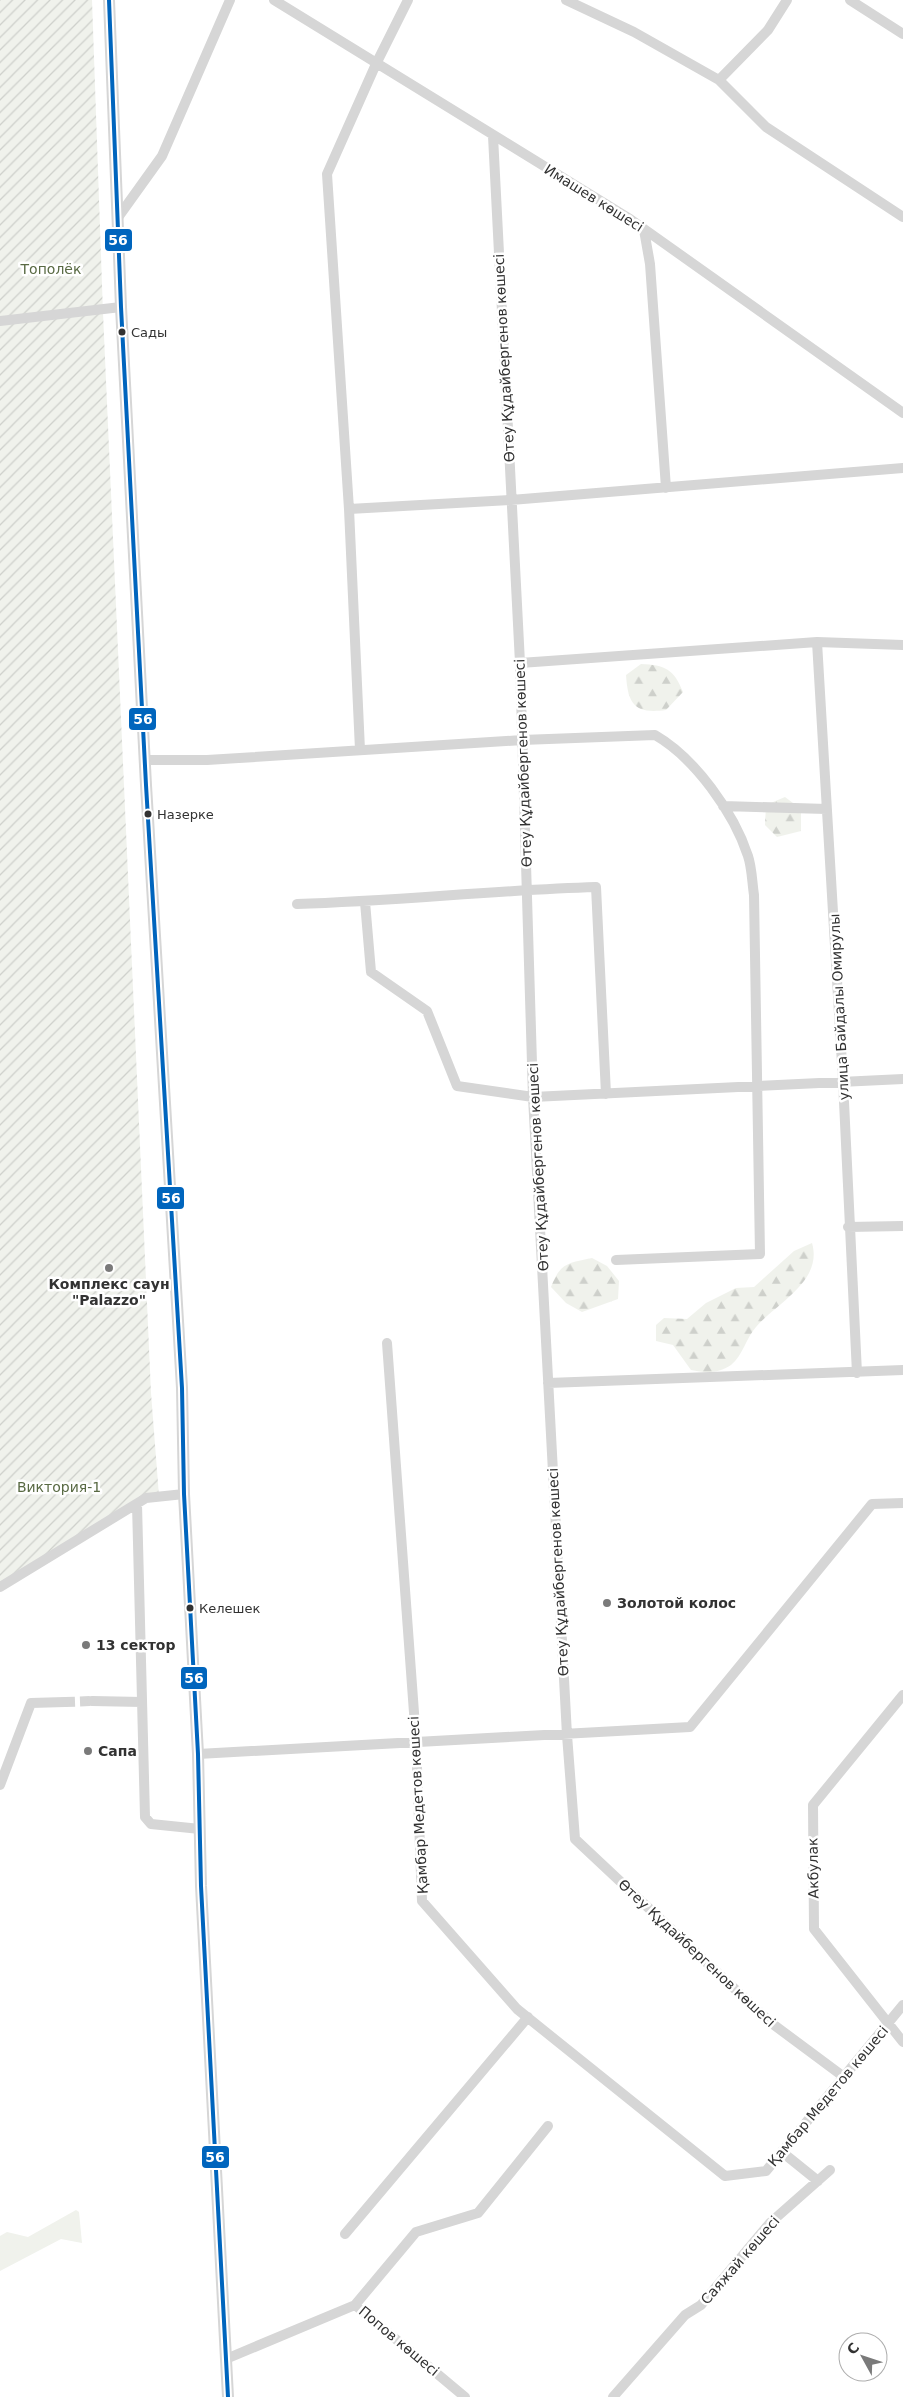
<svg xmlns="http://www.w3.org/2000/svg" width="903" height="2397" font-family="'DejaVu Sans',sans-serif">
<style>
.green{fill:#f0f2ec}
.forest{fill:url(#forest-firs)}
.garden{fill:url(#garden-furrows)}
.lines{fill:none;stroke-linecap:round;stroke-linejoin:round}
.minor-tunnel{stroke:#d6d6d6;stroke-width:10;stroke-dasharray:10 5;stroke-linecap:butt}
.minor{stroke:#d6d6d6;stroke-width:10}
.tertiary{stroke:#d6d6d6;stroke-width:12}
.bus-1-casing{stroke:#fff;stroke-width:8}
.bus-1{stroke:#0065bd;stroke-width:4}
.bus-dot{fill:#323232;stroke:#fff;stroke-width:2}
.poi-dot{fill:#7a7a7a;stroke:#fff;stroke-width:2}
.labels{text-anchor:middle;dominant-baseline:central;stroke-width:5;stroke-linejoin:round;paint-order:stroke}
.bus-label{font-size:13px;fill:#323232;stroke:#fff;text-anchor:start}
.street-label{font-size:14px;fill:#323232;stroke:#fff}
.park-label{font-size:14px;fill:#596a43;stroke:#fff}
.poi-label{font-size:14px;font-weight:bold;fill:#323232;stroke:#fff;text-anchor:start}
.line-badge{stroke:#fff;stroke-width:2}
.badge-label{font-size:14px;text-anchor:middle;font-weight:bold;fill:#fff}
</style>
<defs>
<pattern id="forest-firs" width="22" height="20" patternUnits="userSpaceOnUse" patternTransform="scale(1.25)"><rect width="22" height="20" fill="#f0f2ec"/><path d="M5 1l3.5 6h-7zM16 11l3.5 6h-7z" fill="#ced0cb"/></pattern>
<pattern id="garden-furrows" width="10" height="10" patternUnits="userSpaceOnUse" patternTransform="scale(1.25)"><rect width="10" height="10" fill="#f0f2ec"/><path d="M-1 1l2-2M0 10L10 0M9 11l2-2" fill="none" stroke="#ced0cb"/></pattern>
</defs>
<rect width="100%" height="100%" fill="#fff"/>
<!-- green -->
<path class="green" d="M 76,2210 L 79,2212 L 82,2243 L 61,2239 L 0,2271 L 0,2236 L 7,2232 L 28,2237 Z"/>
<!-- forest -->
<path class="forest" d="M 641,664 C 665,665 674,669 683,692 L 666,710 C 635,714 628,705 626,675 Z
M 785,797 L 801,809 L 801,831 L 777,837 L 765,825 L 766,805 Z
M 812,1243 C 823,1281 778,1302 756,1327 C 746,1338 743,1355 731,1365 C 718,1374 705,1373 691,1370 L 673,1345 L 656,1341 L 656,1325 L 664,1318 L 687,1319 L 706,1303 L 736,1288 L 754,1287 L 794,1251 Z
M 592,1258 L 607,1266 L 619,1281 L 618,1299 L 582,1312 L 566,1303 L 551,1287 C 560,1263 568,1263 592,1258 Z"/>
<!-- garden -->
<path class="garden" d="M 0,0 L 92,0 L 103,313 L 151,1393 L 159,1496 L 146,1498 L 0,1587 Z"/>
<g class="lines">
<!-- minor-tunnel -->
<path class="minor-tunnel" d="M 65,1702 L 92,1701"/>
<!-- minor -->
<path class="minor" d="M 274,0 L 630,219 L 903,413
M 566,0 L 634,32 L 719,80 L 766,127 L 903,217
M 850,0 L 903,34
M 719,80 L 768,30 L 787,0
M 493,136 L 520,663 L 533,1097 L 567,1735 L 575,1839 L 770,2022 L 844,2077
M 119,216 L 162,156 L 230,0
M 644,230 L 650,264 L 666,488
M 0,321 L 121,307
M 349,509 L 511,500 L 903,468
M 817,642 L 843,1081 L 857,1373
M 520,663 L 817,642 L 903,645
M 360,750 L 349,509 L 327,174 L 376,64 L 408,0
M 145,760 L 207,760 L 522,740 L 655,735 C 695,758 734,813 748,856 C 752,868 752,882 754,895 L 760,1254 L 616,1260
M 723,806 L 827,809
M 365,902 L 371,972 L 427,1011 L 457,1086 L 533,1097 L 903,1079
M 297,904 C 397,901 496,890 596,887 L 606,1094
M 848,1227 L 903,1226
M 387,1343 L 416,1740 L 422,1901 L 517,2009 L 725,2176 L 766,2171 L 903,2005
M 548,1383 L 903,1370
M 137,1504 L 145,1817 L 151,1824 L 200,1829
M 0,1587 L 146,1498 L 184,1494
M 903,1695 L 813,1805 L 814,1929 L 903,2042
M 92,1701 L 142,1702
M 198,1754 L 690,1727 L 872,1504 L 903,1503
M 0,1785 L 31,1703 L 65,1702
M 782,2152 L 818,2181
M 345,2234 L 528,2017
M 355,2305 L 465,2397
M 226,2359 L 355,2305 L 416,2232 L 478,2213 L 548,2126
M 613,2397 L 685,2315 L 701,2305 L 770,2223 L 830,2170"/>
<!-- tertiary -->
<path class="tertiary" d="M 109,0 L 121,307 L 146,785 L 182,1388 L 184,1494 L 198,1754 L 201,1886 L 228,2397"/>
<!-- bus-1 casing -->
<g class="bus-1-casing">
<path id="bus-1" d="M 109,0 L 121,307 L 146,785 L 182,1388 L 184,1494 L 198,1754 L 201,1886 L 228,2397"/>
</g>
<!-- bus-1 -->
<use href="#bus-1" class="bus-1"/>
</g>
<!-- markers -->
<g class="bus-dot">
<circle cx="122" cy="332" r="4.5"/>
<circle cx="148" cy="814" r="4.5"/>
<circle cx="190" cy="1608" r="4.5"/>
</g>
<g class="poi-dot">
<circle cx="109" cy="1268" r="5"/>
<circle cx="607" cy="1603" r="5"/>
<circle cx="86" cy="1645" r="5"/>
<circle cx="88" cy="1751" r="5"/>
</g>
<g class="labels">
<!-- bus labels -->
<g class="bus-label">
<text x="131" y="332">Сады</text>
<text x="157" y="814">Назерке</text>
<text x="199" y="1608">Келешек</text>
</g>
<!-- street labels -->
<g class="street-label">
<text transform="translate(594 198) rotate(32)">Имашев көшесі</text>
<text transform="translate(504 358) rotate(-93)">Өтеу Құдайбергенов көшесі</text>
<text transform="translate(523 763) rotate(-92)">Өтеу Құдайбергенов көшесі</text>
<text transform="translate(839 1007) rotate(-93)">улица Байдалы Омирулы</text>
<text transform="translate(538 1167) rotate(-93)">Өтеу Құдайбергенов көшесі</text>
<text transform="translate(558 1572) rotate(-93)">Өтеу Құдайбергенов көшесі</text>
<text transform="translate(418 1805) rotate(-93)">Қамбар Медетов көшесі</text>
<text transform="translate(813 1868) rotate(-91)">Акбулак</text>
<text transform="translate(697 1953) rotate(43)">Өтеу Құдайбергенов көшесі</text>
<text transform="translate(828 2096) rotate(-50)">Қамбар Медетов көшесі</text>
<text transform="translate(740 2260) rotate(-49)">Саяжай көшесі</text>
<text transform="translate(399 2341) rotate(40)">Попов көшесі</text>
</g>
<!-- park labels -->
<g class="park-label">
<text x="51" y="269">Тополёк</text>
<text x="59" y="1487">Виктория-1</text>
</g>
<!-- poi labels -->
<g class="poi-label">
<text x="109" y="1284" text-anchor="middle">Комплекс саун<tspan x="109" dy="16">"Palazzo"</tspan></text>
<text x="617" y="1603">Золотой колос</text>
<text x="96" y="1645">13 сектор</text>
<text x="98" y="1751">Сапа</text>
</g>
</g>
<g class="line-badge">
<rect x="104" y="228" width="29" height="24" rx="5" fill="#0065bd"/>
<rect x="128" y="707" width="29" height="24" rx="5" fill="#0065bd"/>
<rect x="156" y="1186" width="29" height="24" rx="5" fill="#0065bd"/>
<rect x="180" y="1666" width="28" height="24" rx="5" fill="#0065bd"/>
<rect x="201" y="2145" width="29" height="24" rx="5" fill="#0065bd"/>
</g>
<g class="badge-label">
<text x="118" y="245">56</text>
<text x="143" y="724">56</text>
<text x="171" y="1203">56</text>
<text x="194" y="1683">56</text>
<text x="215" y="2162">56</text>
</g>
<!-- north arrow -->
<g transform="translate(863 2357) rotate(310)"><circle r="24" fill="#ffffff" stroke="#adadad"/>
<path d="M0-4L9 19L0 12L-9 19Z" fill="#7a7a7a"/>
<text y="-8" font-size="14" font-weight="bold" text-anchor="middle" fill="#323232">С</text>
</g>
</svg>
